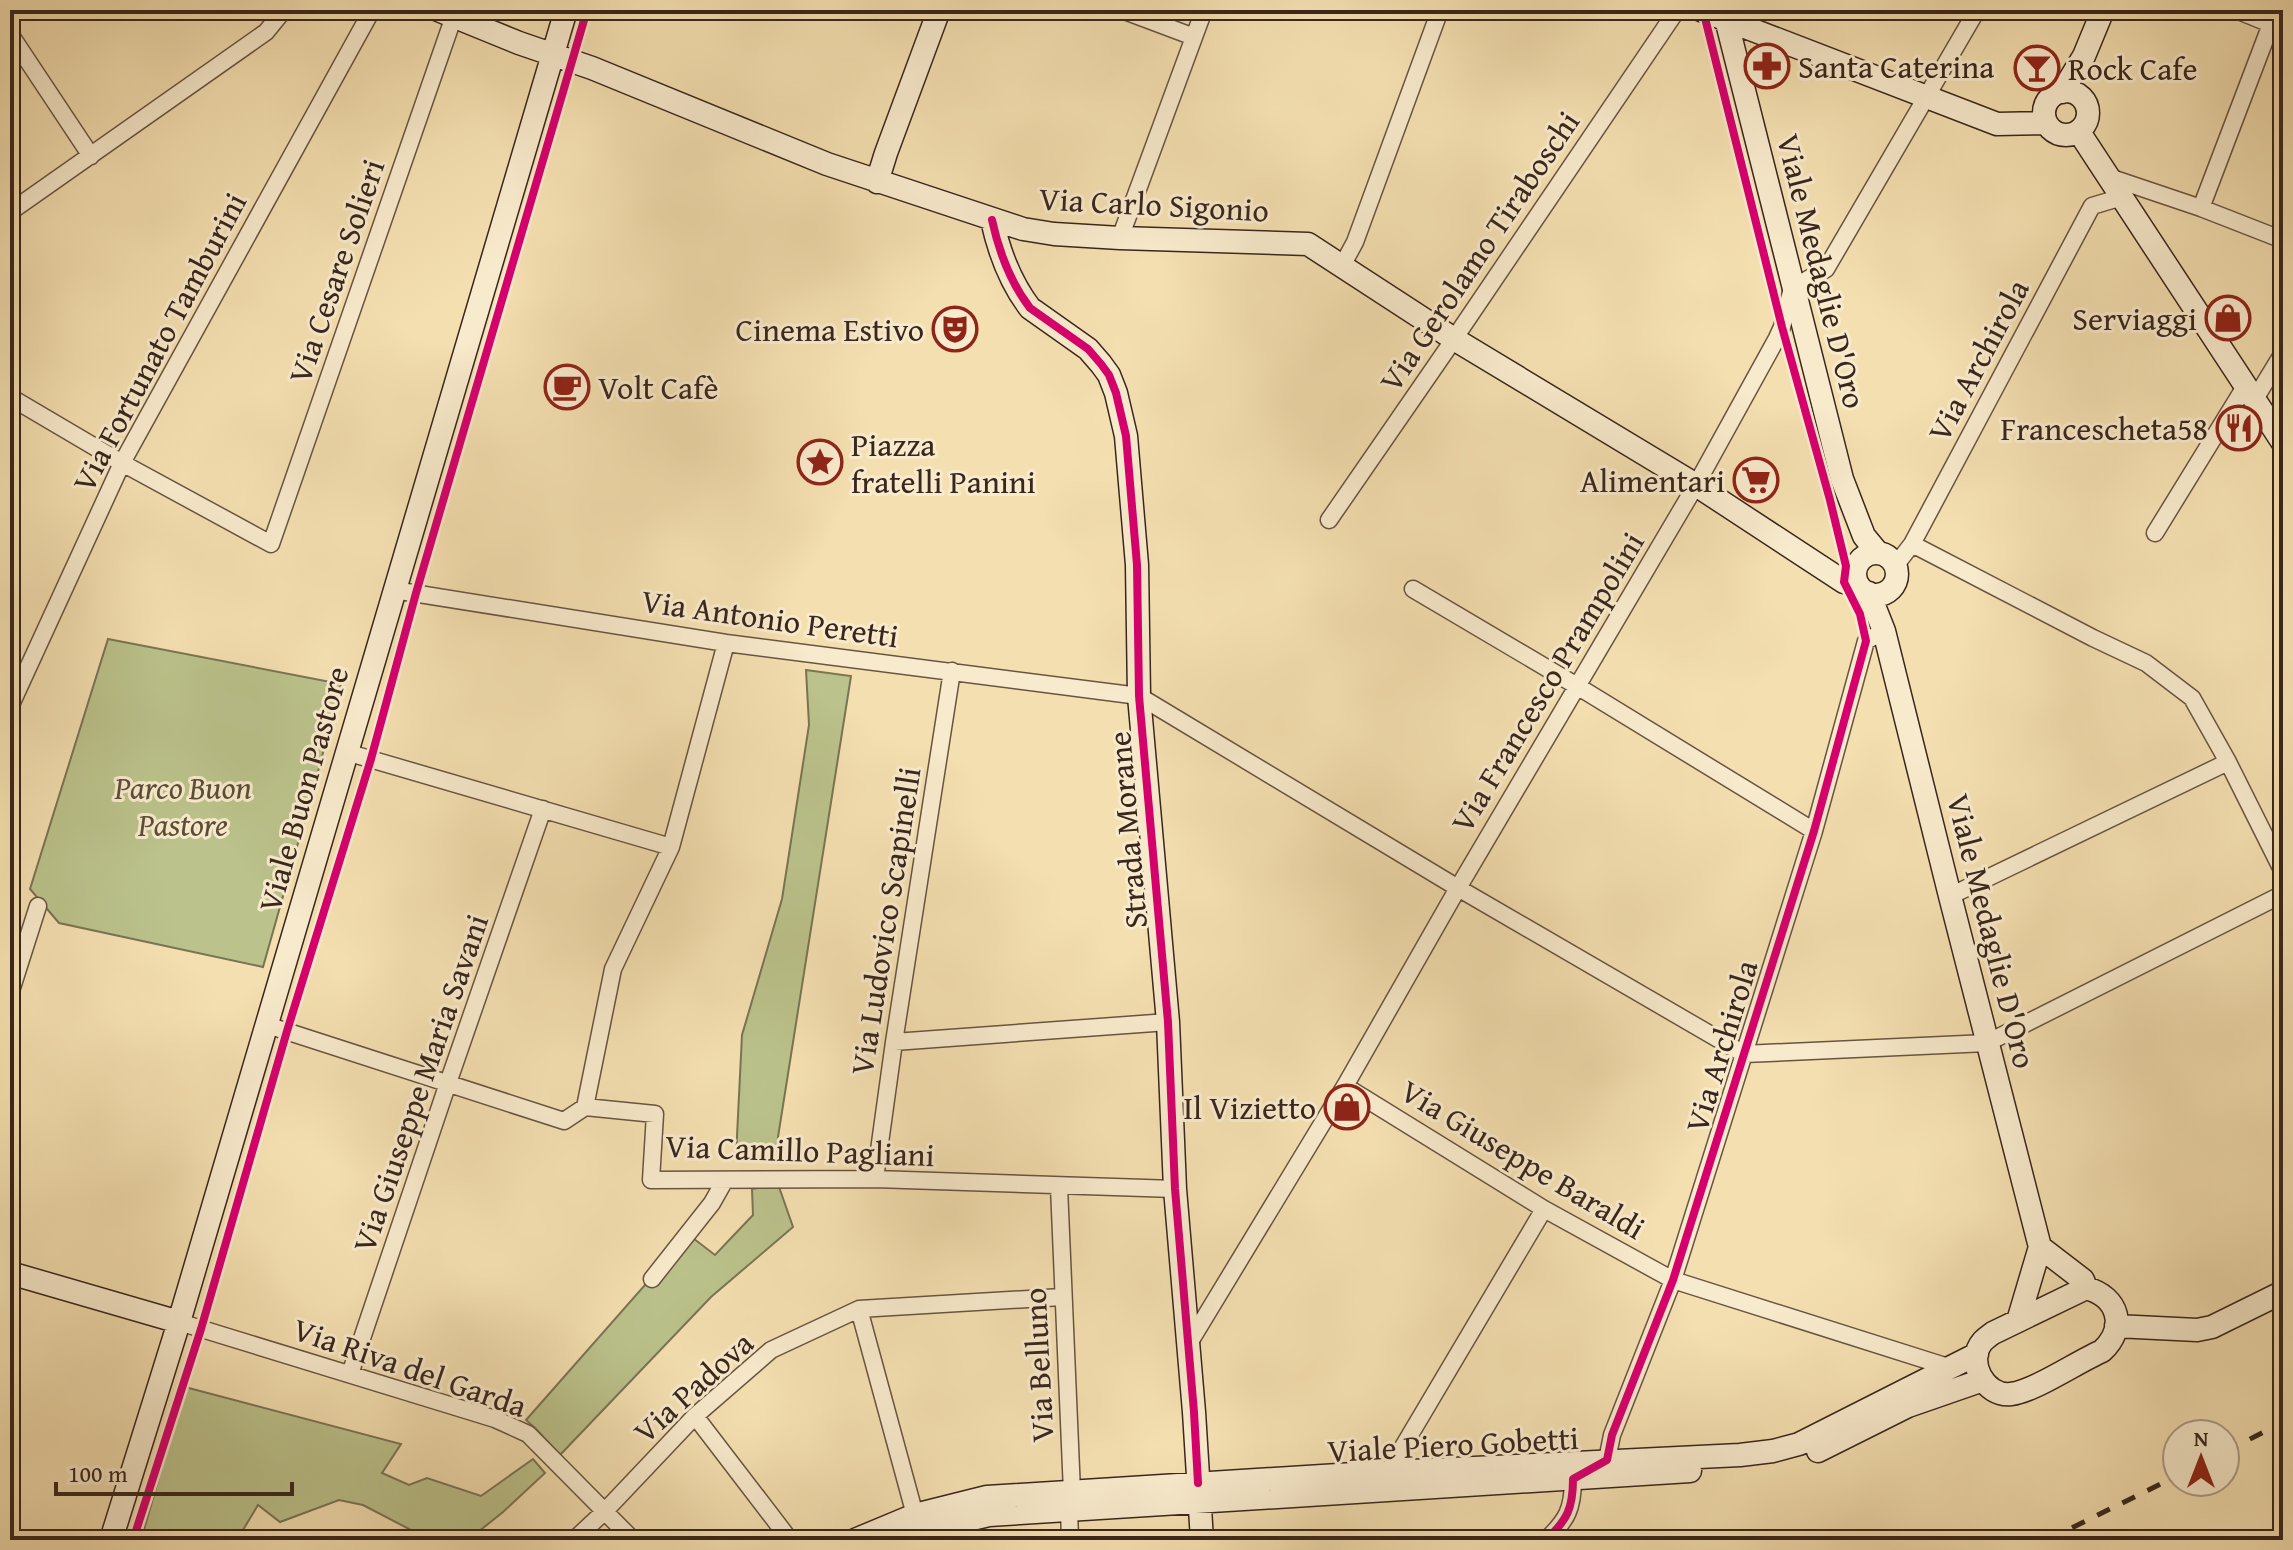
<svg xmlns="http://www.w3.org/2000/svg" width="2293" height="1550" font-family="'Gentium Book Plus',serif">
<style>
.green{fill:#bbc28b;stroke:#7a7454;stroke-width:2}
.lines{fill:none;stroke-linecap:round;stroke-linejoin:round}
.street-casing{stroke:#685442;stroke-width:19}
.secondary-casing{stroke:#39261d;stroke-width:25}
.street{stroke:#f8eacc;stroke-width:16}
.secondary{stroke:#f8eacc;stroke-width:22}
.rail{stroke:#39261d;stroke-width:5;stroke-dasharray:14 14;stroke-linecap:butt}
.cycleway-casing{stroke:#f8eacc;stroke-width:13}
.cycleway{stroke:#d6006c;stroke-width:8}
.labels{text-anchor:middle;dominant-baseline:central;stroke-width:6;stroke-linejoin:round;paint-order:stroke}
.poi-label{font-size:32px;fill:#39261d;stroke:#f8eacc;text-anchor:end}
.street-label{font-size:32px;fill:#39261d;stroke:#f8eacc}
.park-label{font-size:32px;font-style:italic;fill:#5a4d38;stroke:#f8eacc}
</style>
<rect width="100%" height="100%" fill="#f4dfb0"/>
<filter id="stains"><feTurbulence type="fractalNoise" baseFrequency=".0025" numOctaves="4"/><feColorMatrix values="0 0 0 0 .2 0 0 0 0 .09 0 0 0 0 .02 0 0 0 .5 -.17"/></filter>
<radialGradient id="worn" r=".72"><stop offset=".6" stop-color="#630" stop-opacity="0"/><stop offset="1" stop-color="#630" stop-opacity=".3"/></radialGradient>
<!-- green -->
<path class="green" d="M 108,639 L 341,684 L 315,783 L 263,967 L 59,923 L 30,889 Z
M 806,670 L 851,676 L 775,1156 L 736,1156 L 742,1035 L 782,899 L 809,725 Z
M 778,1184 L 793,1227 L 711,1297 L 560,1455 L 536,1429 L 526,1420 L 689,1235 L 715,1255 L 753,1215 L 752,1189 Z
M 185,1387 L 401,1444 L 382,1473 L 409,1485 L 427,1478 L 481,1496 L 533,1459 L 545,1473 L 503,1512 L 468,1540 L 401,1540 L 411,1530 L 363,1505 L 339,1500 L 280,1522 L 258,1505 L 237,1540 L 141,1540 Z"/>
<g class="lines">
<!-- street casing -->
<g class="street-casing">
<path id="street" d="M 1122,10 L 1194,37
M 2236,10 L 2283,29
M 10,34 L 91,156
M 2109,177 L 2201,208 L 2283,240
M 2201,208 L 2271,24
M 10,212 L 266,32 L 284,10
M 1120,238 L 1204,10
M 1342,266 L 1355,242 L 1440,10
M 10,397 L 122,463 L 271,544 L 454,16
M 2255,399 L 2283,353
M 1329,520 L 1454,339 L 1675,13
M 2155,533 L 2246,385
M 1912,544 L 2093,638 L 2146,663 L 2192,698 L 2228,762 L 2283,872
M 1895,566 L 1912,544 L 2092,206 L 2122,197
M 1413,589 L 1577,686 L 1814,831
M 394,590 L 726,643 L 1139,696 L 1458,888 L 1744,1054 L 1987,1043 L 2283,894
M 10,707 L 122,463 L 372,10
M 346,752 L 671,847
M 1950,896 L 2228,762
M 10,994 L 38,906
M 267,1025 L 564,1121 L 585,1107 L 655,1114 L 651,1180 L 875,1179 L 1175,1189
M 894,1042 L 1168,1022
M 1345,1086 L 1544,1209 L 1673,1280 L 1948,1367
M 585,1107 L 613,969 L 671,847 L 726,643
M 875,1179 L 894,1042 L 952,671
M 1059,1187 L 1072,1492 L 1069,1509 L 1070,1540
M 652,1279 L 712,1203 L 725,1180
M 859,1309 L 915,1515
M 179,1322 L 495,1419 L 528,1434 L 633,1540
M 1188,1345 L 1345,1086 L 1458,888 L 1696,485 L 1777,338 L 1782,327 L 1792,288 L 1826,269 L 1977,10
M 350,1374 L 448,1083 L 543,809
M 695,1416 L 790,1540
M 1607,1460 L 1612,1435 L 1673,1280 L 1814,831 L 1866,641 L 1884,631
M 1388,1472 L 1544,1209
M 574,1540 L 605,1511 L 695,1416 L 771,1350 L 859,1309 L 1062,1297
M 1546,1540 C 1567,1520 1573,1509 1573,1479"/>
</g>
<!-- secondary casing -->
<g class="secondary-casing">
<path id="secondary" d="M 438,10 L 519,43 L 592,68 L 827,164 L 1023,229 L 1054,234 L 1120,238 L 1308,244 L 1454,339 L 1696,485 L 1844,582 L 1859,586
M 1701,10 L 1997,124 L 2046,123
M 1726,19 L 1842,479 L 1864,536 L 1878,553
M2044 113a22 22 0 1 1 44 0a22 22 0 1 1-44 0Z
M 2062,92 L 2084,56 L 2103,10
M 2079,132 L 2283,443
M 877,182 L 886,153 L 939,10
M 992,220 C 999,252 1010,282 1030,308 L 1088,349 L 1101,364 L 1109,375 L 1116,393 L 1126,436 L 1137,565 L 1139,696 L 1168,1022 L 1175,1189 L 1194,1412 L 1202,1540
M1855 574a21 21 0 1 1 42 0a21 21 0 1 1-42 0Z
M 1869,593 L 1884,631 L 1950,896 L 2040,1247 L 2018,1321
M 2040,1247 L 2083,1280 L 2086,1288
M 10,1273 L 179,1322
M 2086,1288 C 2119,1297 2127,1328 2102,1351 C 2077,1362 2035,1391 2011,1394 C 1985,1397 1965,1361 1983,1341 C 1986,1338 1989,1336 1993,1333 Z
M 2116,1326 L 2197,1330 L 2212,1327 L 2283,1292
M 1818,1451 L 1908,1406 L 1983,1380
M 111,1540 L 179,1322 L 566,10
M 855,1540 L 915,1515 L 987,1497 L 1370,1473 L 1740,1455 L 1773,1451 L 1799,1444 L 1977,1354
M 896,1540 L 920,1531 L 989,1515 L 1690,1471"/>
</g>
<!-- street -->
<use href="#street" class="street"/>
<!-- secondary -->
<use href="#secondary" class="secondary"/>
<!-- rail -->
<path class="rail" d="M 2225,1452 L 2283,1422
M 2047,1540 L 2177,1476"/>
<!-- cycleway casing -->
<g class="cycleway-casing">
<path id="cycleway" d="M 992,220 C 999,252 1010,282 1030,308 L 1088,349 L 1101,364 L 1109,375 L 1116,393 L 1126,436 L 1137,565 L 1139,696 L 1168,1022 L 1175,1189 L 1194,1412 L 1198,1483
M 133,1540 L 201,1329 L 287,1031 L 371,759 L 416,593 L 587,10
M 1546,1540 C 1567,1520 1573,1509 1573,1479 L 1607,1460 L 1612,1435 L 1673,1280 L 1814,831 L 1866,641 L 1860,614 L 1844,582 L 1846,566 L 1830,500 L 1782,327 L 1703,10"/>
</g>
<!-- cycleway -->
<use href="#cycleway" class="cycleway"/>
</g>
<!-- icons -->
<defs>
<g id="pharmacy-ring" transform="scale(2.3)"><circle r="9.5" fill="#f8eacc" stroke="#8f2418" stroke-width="1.5"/><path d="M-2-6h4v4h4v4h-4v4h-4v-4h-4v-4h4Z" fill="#8f2418"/></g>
<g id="bar-ring" transform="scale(2.3)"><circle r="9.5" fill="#f8eacc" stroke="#8f2418" stroke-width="1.5"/><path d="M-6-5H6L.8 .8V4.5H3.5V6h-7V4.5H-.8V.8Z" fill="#8f2418"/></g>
<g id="shop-ring" transform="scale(2.3)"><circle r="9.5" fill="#f8eacc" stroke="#8f2418" stroke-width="1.5"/><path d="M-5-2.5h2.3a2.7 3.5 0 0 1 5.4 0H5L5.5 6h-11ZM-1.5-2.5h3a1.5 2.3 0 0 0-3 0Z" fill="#8f2418"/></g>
<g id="theatre-ring" transform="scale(2.3)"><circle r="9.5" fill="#f8eacc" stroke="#8f2418" stroke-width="1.5"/><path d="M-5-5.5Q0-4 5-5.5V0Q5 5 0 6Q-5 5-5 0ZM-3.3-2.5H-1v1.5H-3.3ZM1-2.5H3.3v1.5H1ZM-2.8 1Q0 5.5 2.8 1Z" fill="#8f2418"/></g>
<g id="cafe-ring" transform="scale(2.3)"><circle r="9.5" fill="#f8eacc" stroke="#8f2418" stroke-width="1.5"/><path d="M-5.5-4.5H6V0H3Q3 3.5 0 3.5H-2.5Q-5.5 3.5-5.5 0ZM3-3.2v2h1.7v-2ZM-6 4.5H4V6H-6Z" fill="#8f2418"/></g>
<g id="restaurant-ring" transform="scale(2.3)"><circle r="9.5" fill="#f8eacc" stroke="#8f2418" stroke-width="1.5"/><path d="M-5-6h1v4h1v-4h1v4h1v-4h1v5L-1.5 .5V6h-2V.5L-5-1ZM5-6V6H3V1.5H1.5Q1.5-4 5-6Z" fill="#8f2418"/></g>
<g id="sight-ring" transform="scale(2.3)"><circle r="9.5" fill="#f8eacc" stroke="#8f2418" stroke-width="1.5"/><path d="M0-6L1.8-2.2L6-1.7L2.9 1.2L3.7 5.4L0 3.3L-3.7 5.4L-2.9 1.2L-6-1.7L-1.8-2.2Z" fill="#8f2418"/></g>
<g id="supermarket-ring" transform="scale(2.3)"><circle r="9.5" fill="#f8eacc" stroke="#8f2418" stroke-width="1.5"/><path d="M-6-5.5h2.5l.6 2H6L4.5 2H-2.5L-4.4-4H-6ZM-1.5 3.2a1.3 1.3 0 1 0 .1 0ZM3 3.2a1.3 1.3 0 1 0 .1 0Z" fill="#8f2418"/></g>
</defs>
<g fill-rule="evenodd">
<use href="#pharmacy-ring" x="1767" y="66"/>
<use href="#bar-ring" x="2037" y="68"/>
<use href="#shop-ring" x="2228" y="318"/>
<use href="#theatre-ring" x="955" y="329"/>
<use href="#cafe-ring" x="567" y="387"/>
<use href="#restaurant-ring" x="2239" y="428"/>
<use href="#sight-ring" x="820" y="462"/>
<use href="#supermarket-ring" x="1756" y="480"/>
<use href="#shop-ring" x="1347" y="1107"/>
</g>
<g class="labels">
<!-- poi labels -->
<g class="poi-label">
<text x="1798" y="66" text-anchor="start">Santa Caterina</text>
<text x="2068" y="68" text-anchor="start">Rock Cafe</text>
<text x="2197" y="318">Serviaggi</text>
<text x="924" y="329">Cinema Estivo</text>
<text x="598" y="387" text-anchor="start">Volt Cafè</text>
<text x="2208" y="428">Francescheta58</text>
<text x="851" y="444" text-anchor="start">Piazza<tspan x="851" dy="37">fratelli Panini</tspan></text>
<text x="1725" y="480">Alimentari</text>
<text x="1316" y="1107">Il Vizietto</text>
</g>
<!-- street labels -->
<g class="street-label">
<text transform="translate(1154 204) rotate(3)">Via Carlo Sigonio</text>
<text transform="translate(1479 251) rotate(-56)">Via Gerolamo Tiraboschi</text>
<text transform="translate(336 271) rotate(-71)">Via Cesare Solieri</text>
<text transform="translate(1822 271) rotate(76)">Viale Medaglie D'Oro</text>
<text transform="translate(159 342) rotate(-62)">Via Fortunato Tamburini</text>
<text transform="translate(1978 360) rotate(-62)">Via Archirola</text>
<text transform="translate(770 618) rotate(8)">Via Antonio Peretti</text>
<text transform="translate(1547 682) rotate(-59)">Via Francesco Prampolini</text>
<text transform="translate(303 789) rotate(-74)">Viale Buon Pastore</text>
<text transform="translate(1127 830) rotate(-95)">Strada Morane</text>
<text transform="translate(885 921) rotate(-81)">Via Ludovico Scapinelli</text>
<text transform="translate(1992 931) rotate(76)">Viale Medaglie D'Oro</text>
<text transform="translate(1721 1046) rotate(-73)">Via Archirola</text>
<text transform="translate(420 1083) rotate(-71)">Via Giuseppe Maria Savani</text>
<text transform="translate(800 1150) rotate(2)">Via Camillo Pagliani</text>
<text transform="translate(1523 1159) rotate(31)">Via Giuseppe Baraldi</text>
<text transform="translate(1038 1365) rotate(-93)">Via Belluno</text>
<text transform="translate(410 1367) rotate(19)">Via Riva del Garda</text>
<text transform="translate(693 1387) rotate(-42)">Via Padova</text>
<text transform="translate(1453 1444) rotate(-3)">Viale Piero Gobetti</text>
</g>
<!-- park labels -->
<g class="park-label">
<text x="183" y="787">Parco Buon<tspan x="183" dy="37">Pastore</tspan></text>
</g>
</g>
<!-- margin -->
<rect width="2293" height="1550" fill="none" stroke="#f4dfb0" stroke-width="40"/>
<rect x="12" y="12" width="2269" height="1526" fill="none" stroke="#39261d" stroke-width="4"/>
<rect x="20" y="20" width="2253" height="1510" fill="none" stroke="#39261d" stroke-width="2"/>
<!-- north arrow -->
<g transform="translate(2201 1458)"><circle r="38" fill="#f8eacc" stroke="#ac9c86" stroke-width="2"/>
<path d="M0-6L14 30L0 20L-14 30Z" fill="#8f2418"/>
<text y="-12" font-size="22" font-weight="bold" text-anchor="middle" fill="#39261d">N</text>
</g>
<!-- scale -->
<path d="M56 1482v12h236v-12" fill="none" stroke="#39261d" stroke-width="4"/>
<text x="68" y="1482" font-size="24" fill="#39261d" stroke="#f8eacc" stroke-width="6" paint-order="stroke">100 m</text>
<rect width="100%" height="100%" filter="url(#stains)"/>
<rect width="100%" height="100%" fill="url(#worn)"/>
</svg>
